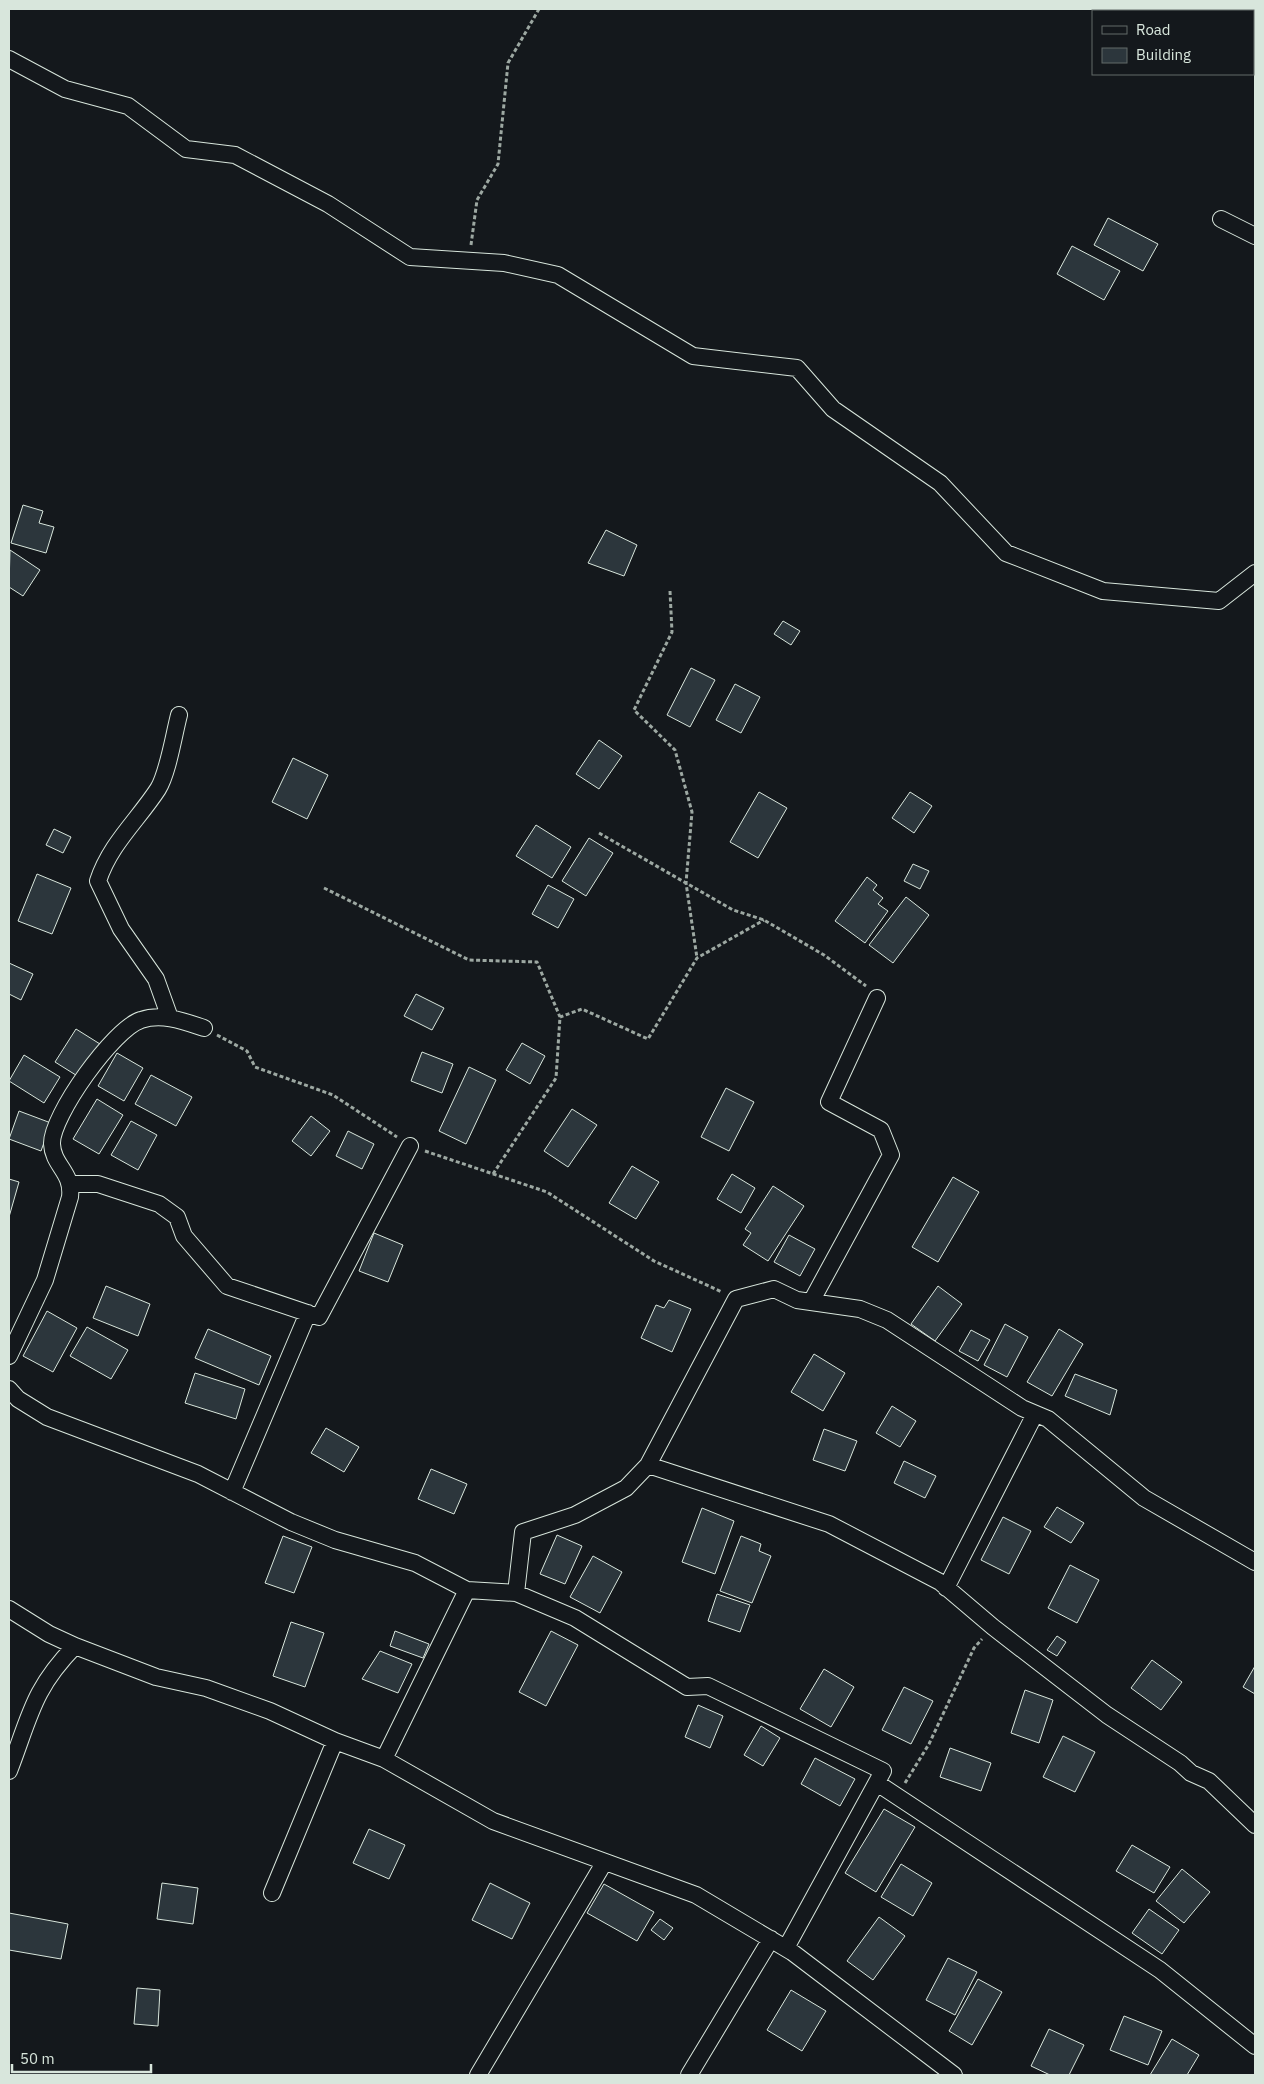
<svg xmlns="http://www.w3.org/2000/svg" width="1264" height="2084" font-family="'IBM Plex Sans',sans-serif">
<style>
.building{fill:#2c363c;stroke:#d8e6dc}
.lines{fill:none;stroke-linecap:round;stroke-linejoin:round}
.street-casing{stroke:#d8e6dc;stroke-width:18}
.path{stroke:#9da8a2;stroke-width:3;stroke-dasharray:4 2.5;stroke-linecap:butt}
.street{stroke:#14181c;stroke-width:16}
</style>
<rect width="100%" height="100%" fill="#14181c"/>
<!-- building -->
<path class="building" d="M 1108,218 L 1158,244 L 1143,271 L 1094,245 Z
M 1072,246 L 1120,271 L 1104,300 L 1057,274 Z
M 23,505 L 43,511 L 39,523 L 54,527 L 46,553 L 11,543 Z
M 606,530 L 637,545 L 624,576 L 588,563 Z
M 10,550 L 40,570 L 23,596 L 9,587 Z
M 783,621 L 800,631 L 791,645 L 774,634 Z
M 691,668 L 715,680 L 690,727 L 667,715 Z
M 735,684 L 760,697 L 741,733 L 716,720 Z
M 599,740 L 622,756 L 599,789 L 576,774 Z
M 293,758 L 328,775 L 307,819 L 272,802 Z
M 759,792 L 787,808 L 758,858 L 730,842 Z
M 910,792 L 932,806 L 914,833 L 892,818 Z
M 536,825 L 571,847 L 552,878 L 516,856 Z
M 54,829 L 71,837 L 63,853 L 46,845 Z
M 589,838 L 613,853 L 586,896 L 562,881 Z
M 913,864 L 929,871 L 920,889 L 904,881 Z
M 37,874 L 71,888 L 52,934 L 18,921 Z
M 867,877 L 877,885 L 873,890 L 883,898 L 878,904 L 888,911 L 865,943 L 835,921 Z
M 548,885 L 574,899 L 558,928 L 532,914 Z
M 906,897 L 929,915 L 893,963 L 869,945 Z
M 9,963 L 33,974 L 21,1000 L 9,994 Z
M 416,994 L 444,1008 L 432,1030 L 404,1016 Z
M 76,1029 L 100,1044 L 79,1077 L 55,1062 Z
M 522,1043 L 545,1056 L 530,1084 L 506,1070 Z
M 422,1052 L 453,1064 L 442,1093 L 411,1081 Z
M 117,1053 L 143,1068 L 124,1101 L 98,1086 Z
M 24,1055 L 60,1077 L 44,1103 L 9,1081 Z
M 469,1067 L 496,1080 L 466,1144 L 439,1131 Z
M 151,1075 L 192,1097 L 176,1126 L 135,1104 Z
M 726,1088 L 754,1102 L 729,1151 L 701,1137 Z
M 97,1099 L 123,1115 L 99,1154 L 73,1139 Z
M 572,1109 L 597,1125 L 568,1167 L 544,1151 Z
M 19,1111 L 51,1123 L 41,1151 L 9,1139 Z
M 311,1116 L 330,1131 L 311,1156 L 292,1141 Z
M 131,1121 L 157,1135 L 138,1170 L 111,1155 Z
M 348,1131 L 374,1144 L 362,1169 L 336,1156 Z
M 632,1166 L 659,1182 L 636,1219 L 609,1203 Z
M 732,1174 L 755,1188 L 741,1213 L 717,1199 Z
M 953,1177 L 979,1192 L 938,1262 L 912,1247 Z
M 9,1179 L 19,1182 L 9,1217 Z
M 773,1186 L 804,1206 L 768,1261 L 743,1245 L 751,1233 L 745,1229 Z
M 374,1233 L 403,1245 L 388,1282 L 359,1271 Z
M 789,1235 L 815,1249 L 800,1276 L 774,1262 Z
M 106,1286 L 150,1304 L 138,1336 L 93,1318 Z
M 938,1286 L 962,1304 L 935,1341 L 911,1324 Z
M 669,1300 L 691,1309 L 672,1352 L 641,1338 L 656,1305 L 664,1308 Z
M 47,1311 L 77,1328 L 53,1372 L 23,1356 Z
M 1005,1324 L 1028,1337 L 1007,1377 L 984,1365 Z
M 87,1327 L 128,1350 L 111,1379 L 70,1356 Z
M 208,1329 L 271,1356 L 259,1385 L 195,1358 Z
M 1059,1329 L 1083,1344 L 1052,1396 L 1027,1382 Z
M 971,1330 L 990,1340 L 978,1361 L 959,1351 Z
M 814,1354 L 845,1373 L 823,1411 L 791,1392 Z
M 195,1373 L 245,1389 L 236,1419 L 185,1403 Z
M 1075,1374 L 1117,1390 L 1110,1415 L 1065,1396 Z
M 892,1406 L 916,1421 L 900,1447 L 876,1433 Z
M 326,1428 L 359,1447 L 344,1472 L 311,1453 Z
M 824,1429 L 857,1441 L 845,1471 L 813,1460 Z
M 904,1461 L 936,1476 L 925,1498 L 894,1483 Z
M 431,1469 L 467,1484 L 454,1514 L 418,1499 Z
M 1057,1507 L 1084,1523 L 1071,1543 L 1044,1527 Z
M 702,1508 L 734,1521 L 715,1574 L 682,1562 Z
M 1003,1517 L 1031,1531 L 1009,1574 L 981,1560 Z
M 557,1535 L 582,1546 L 565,1584 L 540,1574 Z
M 283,1536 L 312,1547 L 294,1593 L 265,1583 Z
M 741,1536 L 761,1544 L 759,1551 L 771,1556 L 752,1603 L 720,1591 Z
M 593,1556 L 622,1572 L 600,1613 L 570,1597 Z
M 1070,1565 L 1099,1580 L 1077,1623 L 1048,1608 Z
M 717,1594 L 750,1605 L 740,1632 L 708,1621 Z
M 291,1622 L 324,1633 L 305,1687 L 273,1676 Z
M 395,1631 L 429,1644 L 423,1658 L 390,1646 Z
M 551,1631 L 578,1645 L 546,1706 L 519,1692 Z
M 1057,1636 L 1066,1642 L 1057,1656 L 1047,1650 Z
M 380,1651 L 412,1664 L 398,1693 L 362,1679 Z
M 1152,1660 L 1182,1682 L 1161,1710 L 1131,1688 Z
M 1255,1666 L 1255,1694 L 1243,1687 Z
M 824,1669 L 854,1687 L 831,1727 L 800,1709 Z
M 904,1687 L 933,1701 L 911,1744 L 882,1730 Z
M 1025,1690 L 1053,1700 L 1039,1743 L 1011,1733 Z
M 698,1705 L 723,1716 L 710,1748 L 685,1737 Z
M 761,1726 L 780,1738 L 763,1766 L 744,1755 Z
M 1063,1736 L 1095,1752 L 1075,1792 L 1043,1777 Z
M 950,1748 L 991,1763 L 981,1791 L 940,1777 Z
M 815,1758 L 855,1779 L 840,1806 L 801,1784 Z
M 884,1809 L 915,1827 L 876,1892 L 845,1873 Z
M 369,1829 L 405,1845 L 389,1879 L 353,1863 Z
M 1132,1845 L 1170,1867 L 1154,1893 L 1116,1871 Z
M 901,1864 L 932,1883 L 913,1916 L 881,1897 Z
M 1182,1869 L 1210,1892 L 1184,1923 L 1156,1901 Z
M 162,1883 L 198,1888 L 193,1924 L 157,1919 Z
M 490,1883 L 530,1903 L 512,1939 L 472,1920 Z
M 604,1884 L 654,1912 L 637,1941 L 587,1913 Z
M 1149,1909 L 1179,1930 L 1162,1954 L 1132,1933 Z
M 9,1913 L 68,1924 L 61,1959 L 9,1950 Z
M 879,1917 L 905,1936 L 873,1980 L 847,1961 Z
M 660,1919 L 673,1928 L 664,1940 L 651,1930 Z
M 948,1958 L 977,1972 L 955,2015 L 926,2000 Z
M 978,1979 L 1002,1992 L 972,2045 L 949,2031 Z
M 137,1988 L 160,1990 L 158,2026 L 134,2024 Z
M 791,1990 L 826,2011 L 802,2051 L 767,2030 Z
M 1124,2016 L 1162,2031 L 1148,2065 L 1110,2050 Z
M 1049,2029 L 1084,2045 L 1069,2075 L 1050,2075 L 1031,2066 Z
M 1172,2039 L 1199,2055 L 1187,2075 L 1150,2075 Z"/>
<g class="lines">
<!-- street casing -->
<g class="street-casing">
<path id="street" d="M 9,59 L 65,89 L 128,106 L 186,149 L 235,155 L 328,204 L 410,257 L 504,263 L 558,275 L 693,356 L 797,368 L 833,409 L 940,483 L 1006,553 L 1103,591 L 1219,601 L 1255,573
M 1221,219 L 1255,236
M 170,1018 L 156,979 L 121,929 L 98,881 C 110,844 138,820 158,789 C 168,773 174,734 179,715
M 72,1184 L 98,1184 L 159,1204 L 177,1217 L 184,1236 L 227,1286 L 319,1317 L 410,1146
M 811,1302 L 891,1155 L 881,1130 L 829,1102 L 877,998
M 9,1356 L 45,1280 L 70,1197 C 73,1172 53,1166 52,1144 C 51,1116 114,1028 141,1020 C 162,1013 183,1021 204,1028
M 9,1389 L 18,1399 L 47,1417 L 198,1474 L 291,1522 L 335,1540 L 415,1563 L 467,1590 L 516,1593 L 575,1618 L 687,1687 L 708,1686 L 883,1771 L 786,1948
M 648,1465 L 829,1524 L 940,1582 L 993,1627 L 1107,1715 L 1180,1763 L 1191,1773 L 1209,1781 L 1255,1825
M 232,1492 L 308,1313
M 946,1588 L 1035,1414
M 516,1593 L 523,1532 L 575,1515 L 626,1488 L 648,1465 L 736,1299 L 774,1289 L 797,1300 L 860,1309 L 887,1320 L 1022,1408 L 1048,1419 L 1144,1498 L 1255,1562
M 9,1609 L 49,1634 L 75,1646 L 156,1677 L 206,1688 L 270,1711 L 335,1741 L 384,1759 L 493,1821 L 696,1895 L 792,1952 L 954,2075
M 384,1759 L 467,1590
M 9,1771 C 30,1717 32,1690 75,1646
M 877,1783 L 1160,1970 L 1255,2046
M 272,1893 L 335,1741
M 478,2075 L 604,1863
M 689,2075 L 771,1939"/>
</g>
<!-- path -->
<path class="path" d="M 471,245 L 477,200 L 498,164 L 508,63 L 539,9
M 670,591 L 672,632 L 634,710 L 675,750 L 692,812 L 686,883 L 697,958
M 599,833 L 733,910 L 764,920 L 824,955 L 866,986
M 324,888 L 469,960 L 537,962 L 560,1017
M 217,1035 L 247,1051 L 255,1067 L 333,1095 L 397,1137
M 425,1151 L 547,1192 L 654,1261 L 722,1292
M 493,1174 L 556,1078 L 560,1017 L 582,1009 L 648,1039 L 697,958 L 764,920
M 905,1783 L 929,1744 L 974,1648 L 982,1639"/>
<!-- street -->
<use href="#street" class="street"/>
</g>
<!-- border -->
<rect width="1264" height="2084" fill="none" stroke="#d8e6dc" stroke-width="20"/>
<!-- legend -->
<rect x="1092" y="10" width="162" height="65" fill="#14181c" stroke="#626a69"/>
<rect x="1102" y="26" width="25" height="8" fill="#14181c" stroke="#626a69"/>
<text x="1136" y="35" font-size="15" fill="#d8e6dc">Road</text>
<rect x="1102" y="48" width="25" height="15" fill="#2c363c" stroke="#626a69"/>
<text x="1136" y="60" font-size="15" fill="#d8e6dc">Building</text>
<!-- scale -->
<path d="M12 2064v8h139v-8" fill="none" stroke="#d8e6dc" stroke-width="2.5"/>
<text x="20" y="2064" font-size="15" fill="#d8e6dc" stroke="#14181c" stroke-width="4" paint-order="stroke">50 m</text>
</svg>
